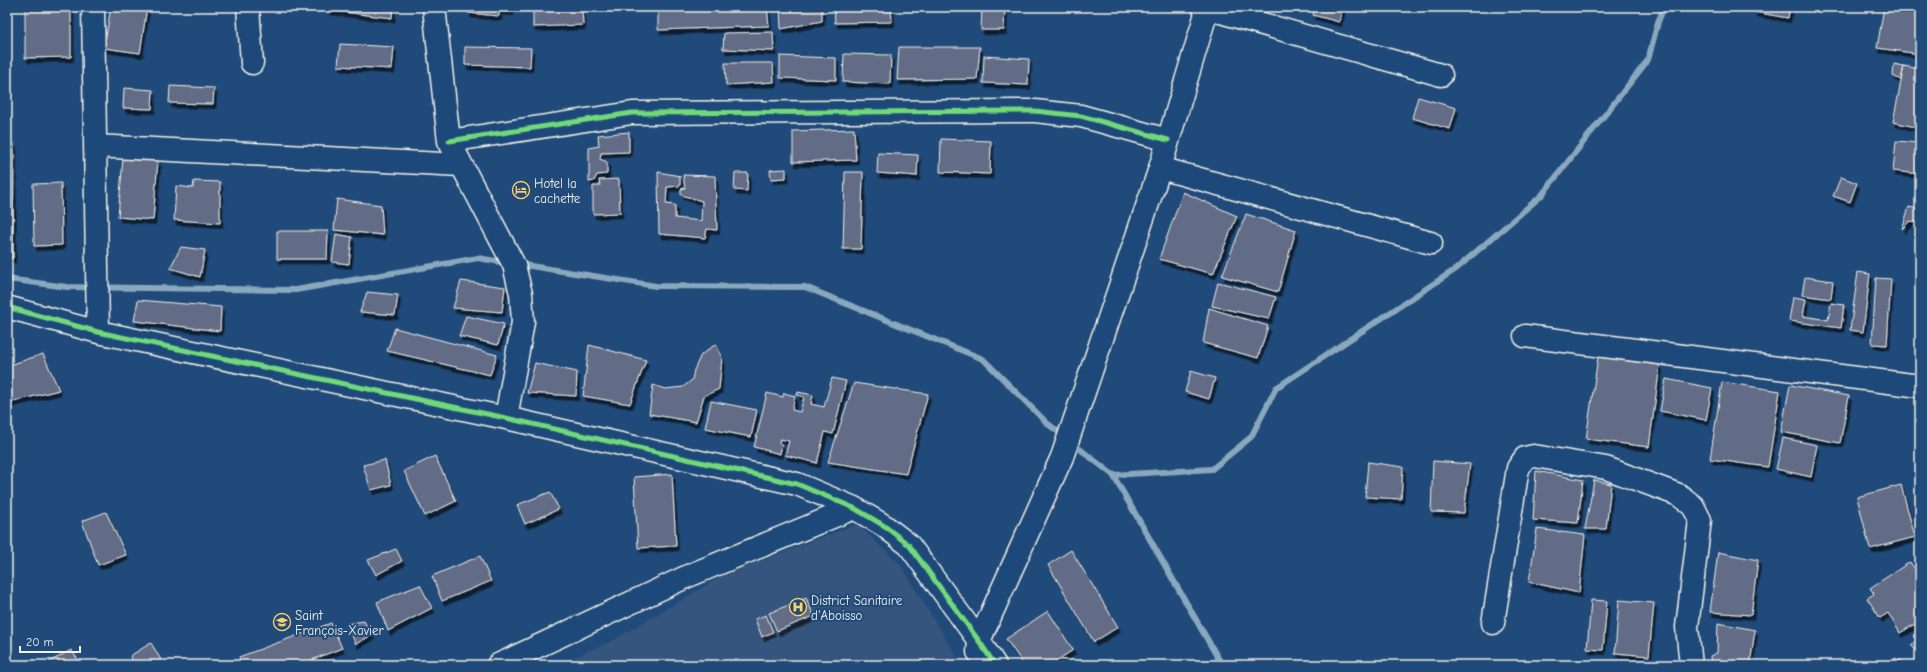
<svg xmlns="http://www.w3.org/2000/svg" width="1927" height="672" font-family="'Comic Neue',sans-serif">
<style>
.built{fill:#34547e}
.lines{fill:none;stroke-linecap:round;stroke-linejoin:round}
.stream{stroke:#8aa8bd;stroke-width:6}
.building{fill:#646c86;stroke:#f4f1e8;filter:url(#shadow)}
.minor-casing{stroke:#f4f1e8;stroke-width:25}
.minor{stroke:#1f4a7a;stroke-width:22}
.cycleway-casing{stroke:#1f4a7a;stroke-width:8}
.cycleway{stroke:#71d979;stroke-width:5}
.labels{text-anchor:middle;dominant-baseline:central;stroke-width:4;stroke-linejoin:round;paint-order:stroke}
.poi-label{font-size:13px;fill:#f4f1e8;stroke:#1f4a7a;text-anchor:start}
</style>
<defs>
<filter id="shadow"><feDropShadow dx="2.5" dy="4.5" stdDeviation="0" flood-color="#0009"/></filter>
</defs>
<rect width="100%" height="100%" fill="#1f4a7a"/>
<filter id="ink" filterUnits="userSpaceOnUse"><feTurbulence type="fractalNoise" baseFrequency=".025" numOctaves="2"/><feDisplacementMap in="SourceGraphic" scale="8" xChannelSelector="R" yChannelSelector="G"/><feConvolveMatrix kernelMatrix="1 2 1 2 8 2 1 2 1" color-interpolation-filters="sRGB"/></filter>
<g filter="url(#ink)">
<!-- built -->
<path class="built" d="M 857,524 L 900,564 L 962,665 L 556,665 L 612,641 L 725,574 Z"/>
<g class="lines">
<!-- stream -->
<path class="stream" d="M 518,264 L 656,286 L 805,287 L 983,359 L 1048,424 L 1064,436
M 7,279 L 67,287 L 296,290 L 478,258 L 507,263
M 1071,442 L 1113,475 L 1222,665
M 1113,475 L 1212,469 L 1251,437 L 1276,388 L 1456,269 L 1541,196 L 1648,60 L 1658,22 L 1664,7"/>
</g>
<!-- building -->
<path class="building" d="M 25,7 L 71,7 L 71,57 L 25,58 Z
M 111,7 L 147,7 L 140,53 L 104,48 Z
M 327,7 L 393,7 L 392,18 L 327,10 Z
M 469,7 L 511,7 L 511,11 L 499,10 L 499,16 L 468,13 Z
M 533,7 L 582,7 L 583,25 L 533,27 Z
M 658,7 L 767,7 L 769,26 L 658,30 Z
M 780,7 L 822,7 L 822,21 L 781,29 Z
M 834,7 L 891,7 L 892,22 L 835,23 Z
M 982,7 L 1005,7 L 1004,30 L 981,30 Z
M 1315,7 L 1343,7 L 1339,22 L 1313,15 Z
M 1755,7 L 1790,7 L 1788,18 L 1754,12 Z
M 1884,7 L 1920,8 L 1920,54 L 1877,48 Z
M 773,32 L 774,51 L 723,49 L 724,33 Z
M 340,44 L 394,47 L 392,69 L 338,66 Z
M 465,47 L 531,48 L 530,67 L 465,65 Z
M 899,47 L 980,47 L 977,79 L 897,80 Z
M 844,54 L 891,55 L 890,84 L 843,82 Z
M 780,56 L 836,58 L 836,80 L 780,78 Z
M 984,56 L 1029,59 L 1028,85 L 983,83 Z
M 725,63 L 773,63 L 774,82 L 726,85 Z
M 1894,64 L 1904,66 L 1901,80 L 1893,76 Z
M 1904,66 L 1920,69 L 1920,128 L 1893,122 Z
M 170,86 L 214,88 L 213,104 L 169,103 Z
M 124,88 L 153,90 L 152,109 L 123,108 Z
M 1418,97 L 1456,108 L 1450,129 L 1412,118 Z
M 854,129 L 856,160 L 793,162 L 793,131 Z
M 629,132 L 629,152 L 601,153 L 600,159 L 607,162 L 607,174 L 597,175 L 594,181 L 589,182 L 589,148 L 599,146 L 598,135 Z
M 941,139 L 991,141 L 990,174 L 940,172 Z
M 1896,141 L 1920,143 L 1920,174 L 1893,171 Z
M 7,143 L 14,143 L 13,258 L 7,259 Z
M 878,153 L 918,155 L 917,176 L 877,173 Z
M 123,158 L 158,161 L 153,220 L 118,217 Z
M 786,169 L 786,178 L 771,179 L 770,170 Z
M 658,172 L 680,176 L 680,186 L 667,187 L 666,204 L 675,205 L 675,218 L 701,221 L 702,201 L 681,195 L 681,189 L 685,188 L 683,175 L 715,176 L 717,230 L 707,229 L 705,238 L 659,234 Z
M 845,172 L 863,172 L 861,249 L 843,249 Z
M 735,173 L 748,173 L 747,191 L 734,190 Z
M 1841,177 L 1857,183 L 1850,202 L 1833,196 Z
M 619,179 L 620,213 L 593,214 L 593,186 L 600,186 L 599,180 Z
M 194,181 L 220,182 L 220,223 L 174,220 L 176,186 L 193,188 Z
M 61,183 L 62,245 L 34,246 L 33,184 Z
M 1183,192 L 1237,216 L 1213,274 L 1159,259 Z
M 337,199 L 381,205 L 383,235 L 334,230 Z
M 1909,207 L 1920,209 L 1920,223 L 1910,221 L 1902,229 Z
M 1246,214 L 1296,230 L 1278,292 L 1222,276 Z
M 277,231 L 328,231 L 327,259 L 277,259 Z
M 336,234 L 352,237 L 349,264 L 332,262 Z
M 181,247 L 205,250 L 200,277 L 170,268 Z
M 1858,272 L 1870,274 L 1863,332 L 1850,330 Z
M 1805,277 L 1833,281 L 1831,299 L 1802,295 Z
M 1876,278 L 1891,279 L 1887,345 L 1872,344 Z
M 461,281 L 505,287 L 502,312 L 453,308 Z
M 1218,282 L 1276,297 L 1269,319 L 1212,306 Z
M 367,292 L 398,295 L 395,315 L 360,312 Z
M 1793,297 L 1806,299 L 1803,316 L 1828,320 L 1831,303 L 1844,305 L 1841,328 L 1789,321 Z
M 138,300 L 221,307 L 220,331 L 134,321 Z
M 1209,308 L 1268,326 L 1258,358 L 1203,343 Z
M 466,316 L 504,324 L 498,345 L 459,336 Z
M 395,328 L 497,355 L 490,375 L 387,351 Z
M 716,344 L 722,358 L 719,389 L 704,396 L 696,422 L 649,414 L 653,385 L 665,389 L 683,387 L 692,380 L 694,370 L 701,355 Z
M 589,345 L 646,360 L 630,404 L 583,396 Z
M 43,354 L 59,390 L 7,403 L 7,366 Z
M 1598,357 L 1660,365 L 1649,447 L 1586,439 Z
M 535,363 L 577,372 L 576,396 L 527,393 Z
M 1191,371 L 1215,378 L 1209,399 L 1185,392 Z
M 832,378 L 846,381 L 833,434 L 825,432 L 817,463 L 785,455 L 789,441 L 780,439 L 779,443 L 782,444 L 780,454 L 754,447 L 767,393 L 783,397 L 784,393 L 795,396 L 792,410 L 800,412 L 804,397 L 797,395 L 798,392 L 813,395 L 811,404 L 824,407 Z
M 1666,379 L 1712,388 L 1706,420 L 1660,411 Z
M 1722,382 L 1780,391 L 1768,467 L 1710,459 Z
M 854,383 L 928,394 L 906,474 L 828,462 Z
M 1790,385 L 1849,396 L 1840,443 L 1781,432 Z
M 711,401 L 757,410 L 751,437 L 705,428 Z
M 1783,438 L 1817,445 L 1811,477 L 1776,469 Z
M 435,456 L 456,501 L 425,516 L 404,471 Z
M 385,460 L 391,485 L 371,490 L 363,465 Z
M 1433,461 L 1470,464 L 1464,513 L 1431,512 Z
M 1368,462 L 1403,467 L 1401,499 L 1365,497 Z
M 1536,471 L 1583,480 L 1578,523 L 1533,520 Z
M 672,474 L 676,546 L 638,548 L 634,477 Z
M 1594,480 L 1611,484 L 1606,529 L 1585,529 Z
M 1901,485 L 1915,537 L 1870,549 L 1857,497 Z
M 550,492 L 559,509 L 525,524 L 517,505 Z
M 106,512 L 126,555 L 98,565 L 82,521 Z
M 1537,529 L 1585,535 L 1579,593 L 1529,582 Z
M 396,549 L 402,561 L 376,575 L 368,560 Z
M 1071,550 L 1118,627 L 1094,642 L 1048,565 Z
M 1718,552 L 1758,560 L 1751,615 L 1710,612 Z
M 480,556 L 491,581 L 442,601 L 432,576 Z
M 1910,562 L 1920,577 L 1920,621 L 1900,633 L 1888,613 L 1880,618 L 1867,598 L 1874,594 L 1870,588 Z
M 420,585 L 432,608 L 388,631 L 377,602 Z
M 806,598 L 814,616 L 777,631 L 769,613 Z
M 1591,600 L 1607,601 L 1603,650 L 1587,649 Z
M 1619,600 L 1654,603 L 1649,656 L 1615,653 Z
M 1048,611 L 1073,650 L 1050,665 L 1024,665 L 1006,639 Z
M 766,615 L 773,632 L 762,637 L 755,619 Z
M 364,621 L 372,635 L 356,644 L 346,624 Z
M 331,623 L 342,648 L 299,665 L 241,665 L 239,657 Z
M 1718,623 L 1755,630 L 1750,665 L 1711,665 L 1710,656 L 1717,653 Z
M 1920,637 L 1920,655 L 1911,645 Z
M 151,643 L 164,665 L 135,665 L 130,656 Z
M 71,650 L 82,665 L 44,665 Z
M 1895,658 L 1906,663 L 1904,665 L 1889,665 Z"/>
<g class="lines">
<!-- minor casing -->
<g class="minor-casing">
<path id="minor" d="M 93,7 L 98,332
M 248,7 L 252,63
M 434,7 L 449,141 L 514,265 L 521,294 L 523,322 L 506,418
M 1203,7 L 1441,75
M 449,141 L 632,113 L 1035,111 L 1081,116 L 1168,140
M 95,146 L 461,165
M 1160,168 L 1431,243
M 7,307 L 98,332 L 506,418 L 797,484 L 854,508 L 883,525 L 909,545 L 979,641 L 995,665
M 1525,336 L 1920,386
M 1493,623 L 1518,468 L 1525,458 L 1534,456 L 1606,468 L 1679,495 L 1693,506 L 1700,520 L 1687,627 L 1691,665
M 978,652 L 979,641 L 1062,457 L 1160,168 L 1208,7
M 498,665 L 688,576 L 854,508"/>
</g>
<!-- minor -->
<use href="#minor" class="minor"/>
<!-- cycleway casing -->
<g class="cycleway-casing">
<path id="cycleway" d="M 449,141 L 632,113 L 1035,111 L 1081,116 L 1168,140
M 7,307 L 98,332 L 506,418 L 797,484 L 854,508 L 883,525 L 909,545 L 979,641 L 995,665"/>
</g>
<!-- cycleway -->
<use href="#cycleway" class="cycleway"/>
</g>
</g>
<!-- icons -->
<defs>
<g id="hotel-ring" transform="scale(0.9)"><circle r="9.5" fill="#1f4a7a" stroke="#ffd166" stroke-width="1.5"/><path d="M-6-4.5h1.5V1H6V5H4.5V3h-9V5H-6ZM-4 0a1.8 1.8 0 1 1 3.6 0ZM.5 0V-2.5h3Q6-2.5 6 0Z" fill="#ffd166"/></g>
<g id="hospital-ring" transform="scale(0.9)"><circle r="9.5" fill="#1f4a7a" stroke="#ffd166" stroke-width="1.5"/><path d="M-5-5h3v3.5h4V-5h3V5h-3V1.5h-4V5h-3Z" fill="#ffd166"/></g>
<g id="school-ring" transform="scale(0.9)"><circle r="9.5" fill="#1f4a7a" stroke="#ffd166" stroke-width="1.5"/><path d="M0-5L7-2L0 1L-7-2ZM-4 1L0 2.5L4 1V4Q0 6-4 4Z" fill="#ffd166"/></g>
</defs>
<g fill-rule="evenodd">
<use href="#hotel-ring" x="521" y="190"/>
<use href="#hospital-ring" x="798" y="607"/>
<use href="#school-ring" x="282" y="622"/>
</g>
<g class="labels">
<!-- poi labels -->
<g class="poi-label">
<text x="534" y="183">Hotel la<tspan x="534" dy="15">cachette</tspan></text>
<text x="811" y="600">District Sanitaire<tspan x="811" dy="15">d'Aboisso</tspan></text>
<text x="295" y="615">Saint<tspan x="295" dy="15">François-Xavier</tspan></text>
</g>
</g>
<!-- margin -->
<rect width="1927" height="672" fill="none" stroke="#1f4a7a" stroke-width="24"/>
<rect x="12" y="12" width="1903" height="648" fill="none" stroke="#f4f1e8" stroke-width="1.5" filter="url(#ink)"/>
<!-- scale -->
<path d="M20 646v6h60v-6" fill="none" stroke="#f4f1e8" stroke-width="2"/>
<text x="26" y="646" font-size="12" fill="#f4f1e8" stroke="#1f4a7a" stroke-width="3" paint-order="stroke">20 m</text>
</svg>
